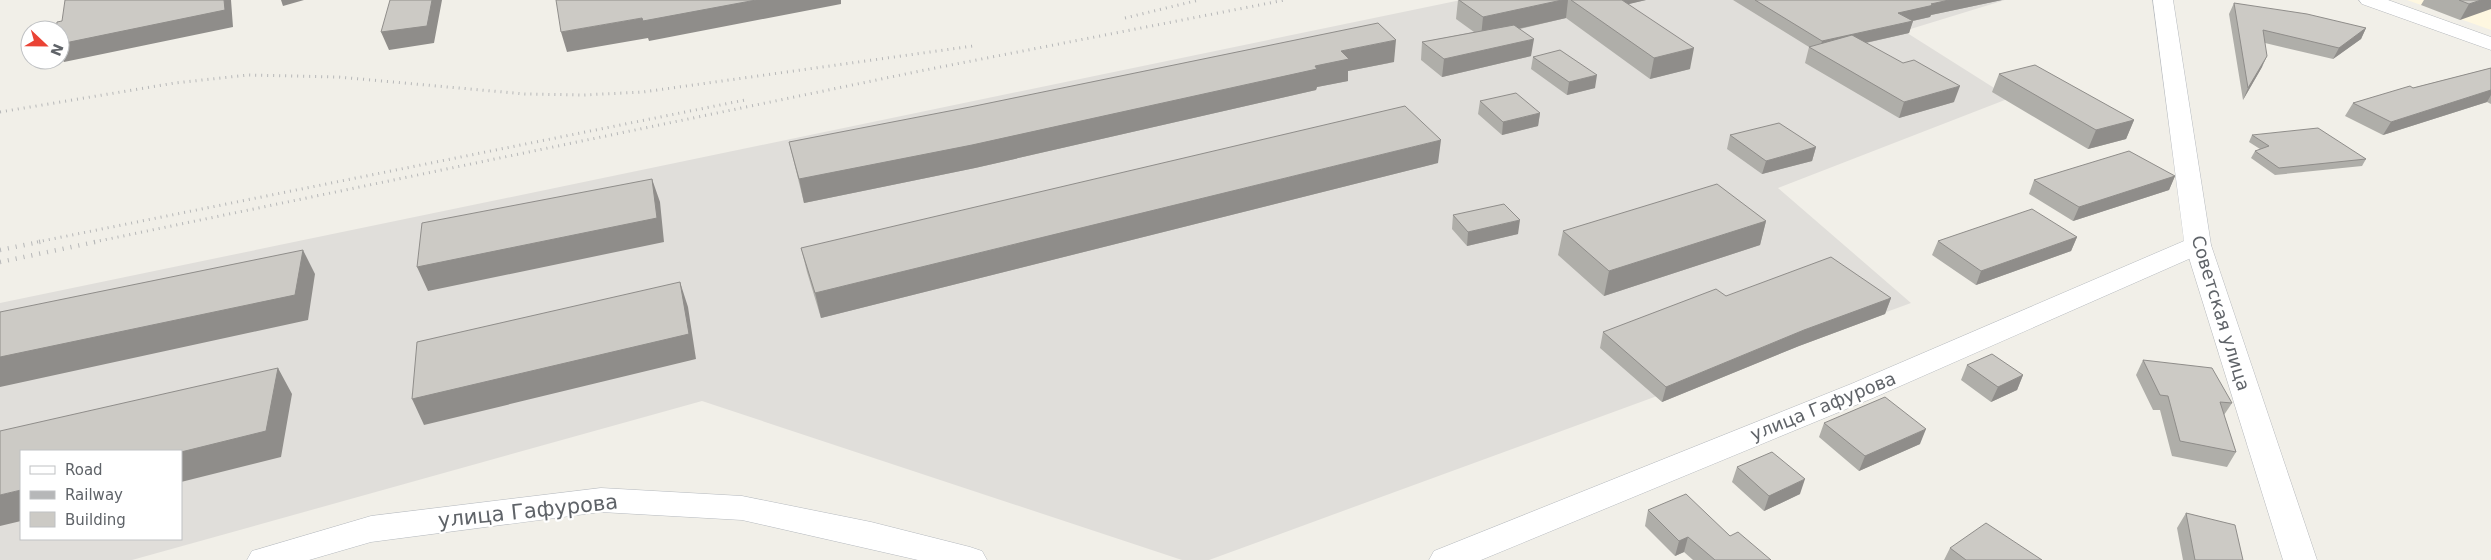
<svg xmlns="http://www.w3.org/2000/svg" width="2491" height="560" font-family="'DejaVu Sans',sans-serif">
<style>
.commercial{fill:#fef7e0}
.industrial{fill:#e0deda;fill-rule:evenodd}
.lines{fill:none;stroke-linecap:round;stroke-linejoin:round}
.minor-casing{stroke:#b5b8bc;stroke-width:1}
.tertiary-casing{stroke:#b5b8bc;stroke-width:1}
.secondary-casing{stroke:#b6babf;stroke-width:1}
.minor{fill:#fff;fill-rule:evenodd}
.tertiary{fill:#fff;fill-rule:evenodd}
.secondary{fill:#fff;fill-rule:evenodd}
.rail-far1{stroke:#b6b7b8;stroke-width:3;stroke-dasharray:1 5;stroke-linecap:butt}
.rail{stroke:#b6b7b8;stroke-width:4.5;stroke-dasharray:1 7;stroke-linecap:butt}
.wall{fill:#afaea9}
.shaded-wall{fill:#8f8d8a}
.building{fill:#cccac5;stroke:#8f8d8a}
.labels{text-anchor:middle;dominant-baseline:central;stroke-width:4.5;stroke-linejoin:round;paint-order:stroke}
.street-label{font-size:18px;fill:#5f6368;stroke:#fff}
.near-street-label{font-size:21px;fill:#5f6368;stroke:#fff}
</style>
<rect width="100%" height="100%" fill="#f1efe8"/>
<!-- commercial -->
<path class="commercial" d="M 2407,0 L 2491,0 L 2491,30 Z"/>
<!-- industrial -->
<path class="industrial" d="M 1461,0 L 2005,0 L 1904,31 L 2010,98 L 1778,188 L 1911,303 L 1209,560 L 1182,560 L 702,401 L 132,560 L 0,560 L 0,303 ZM 21,451 L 181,451 L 181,539 L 21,539 Z"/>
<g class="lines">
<!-- minor casing -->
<g class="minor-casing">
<path id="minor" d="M 2359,0 L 2388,0 L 2491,37 L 2491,50 L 2362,4 Z"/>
</g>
<!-- tertiary casing -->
<g class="tertiary-casing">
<path id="tertiary" d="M 2198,237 L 2207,239 L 2211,245 L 2317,560 L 2283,560 L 2185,245 L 2189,239 Z"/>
</g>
<!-- secondary casing -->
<g class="secondary-casing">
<path id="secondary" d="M 2153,0 L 2173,0 L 2211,245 L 2207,251 L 1873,398 L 1481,560 L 1429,560 L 1434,551 L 1851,384 L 2184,241 Z
M 601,488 L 742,496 L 871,522 L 970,547 L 982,551 L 987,560 L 918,560 L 742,520 L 601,512 L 371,542 L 309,560 L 247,560 L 252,551 L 371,516 Z"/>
</g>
<!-- minor -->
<use href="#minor" class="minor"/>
<!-- tertiary -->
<use href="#tertiary" class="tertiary"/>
<!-- secondary -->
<use href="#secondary" class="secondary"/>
<!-- rail-far1 -->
<path class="rail-far1" d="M 1125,18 L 1199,0
M 0,112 L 175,83 L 248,75 L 338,77 L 525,94 L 584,95 L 643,92 L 973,46
M 37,242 L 745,100
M 94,242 L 920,71 L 1285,0"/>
<!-- rail -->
<path class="rail" d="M 0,250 L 44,241
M 0,262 L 100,241"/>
</g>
<!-- wall -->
<path class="wall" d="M 1458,0 L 1646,0 L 1628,4 L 1690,69 L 1650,79 L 1566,18 L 1520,29 L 1531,56 L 1442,77 L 1421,60 L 1422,42 L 1474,32 L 1456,19 Z
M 1733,0 L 2002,0 L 1931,15 L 1930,17 L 1913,21 L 1909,33 L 1866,43 L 1954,102 L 1899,118 L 1805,63 L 1809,47 Z
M 2424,0 L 2491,0 L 2460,20 L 2421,5 Z
M 2234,3 L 2366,28 L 2361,39 L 2333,59 L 2265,43 L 2262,67 L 2243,100 L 2229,14 Z
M 1533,57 L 1595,88 L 1567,95 L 1531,69 Z
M 1394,62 L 1348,71 L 1348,81 L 1317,87 L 1316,90 L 975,168 L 804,203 L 789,142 Z
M 2491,68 L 2491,104 L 2487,102 L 2383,135 L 2345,116 L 2353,103 Z
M 1999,74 L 2134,120 L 2126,139 L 2088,149 L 1992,92 Z
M 1480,101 L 1540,113 L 1538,126 L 1502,135 L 1478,114 Z
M 1730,135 L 1816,147 L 1812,161 L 1762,174 L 1727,149 Z
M 2252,135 L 2366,159 L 2362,166 L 2275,175 L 2251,158 L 2255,151 L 2260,149 L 2249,142 Z
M 1438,163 L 821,318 L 807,272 L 801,248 Z
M 2175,176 L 2169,190 L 2073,221 L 2029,194 L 2034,180 Z
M 1453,215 L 1518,234 L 1467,246 L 1452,229 Z
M 1766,221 L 1760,245 L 1604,296 L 1558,255 L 1563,231 Z
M 2077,237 L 2071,251 L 1976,285 L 1932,255 L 1938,241 Z
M 1726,296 L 1891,298 L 1885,314 L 1799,346 L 1662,402 L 1600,348 L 1603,332 Z
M 2143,360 L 2232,403 L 2224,415 L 2236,452 L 2227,467 L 2172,456 L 2160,410 L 2153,410 L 2136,375 Z
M 1967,365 L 2023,375 L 2017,390 L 1991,402 L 1961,380 Z
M 1824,423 L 1920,444 L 1859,471 L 1819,437 Z
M 1737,467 L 1800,494 L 1764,511 L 1732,482 Z
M 1648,510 L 1730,536 L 1771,560 L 1693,560 L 1684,552 L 1675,556 L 1645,526 Z
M 2186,513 L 2243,560 L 2183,560 L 2177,528 Z
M 1950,548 L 2041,560 L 1944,560 Z"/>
<!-- shaded-wall -->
<path class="shaded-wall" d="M 224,0 L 231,0 L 233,27 L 64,62 L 60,56 L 60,44 Z
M 281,0 L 304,0 L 283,6 Z
M 432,0 L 442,0 L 434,43 L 389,50 L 381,32 Z
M 756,0 L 841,0 L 841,4 L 649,41 L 648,38 L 567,52 L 561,32 L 642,18 Z
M 1562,0 L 1568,0 L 1566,18 L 1481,37 L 1483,17 Z
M 1605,0 L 1646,0 L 1604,10 Z
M 1949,0 L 2002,0 L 1931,15 L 1930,17 L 1894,25 L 1898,13 L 1931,4 Z
M 2481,0 L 2491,0 L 2491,9 L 2460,20 L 2469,4 Z
M 1913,21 L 1909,33 L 1820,53 L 1819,53 L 1822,41 Z
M 2366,28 L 2361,39 L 2333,59 L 2339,48 Z
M 1534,39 L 1531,56 L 1442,77 L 1444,59 Z
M 1396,40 L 1394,62 L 1348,71 L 1348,81 L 1317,87 L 1316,90 L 975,168 L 804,203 L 799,179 L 1315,66 L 1341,51 Z
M 1694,48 L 1690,69 L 1650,79 L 1654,58 Z
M 2267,56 L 2262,67 L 2243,100 L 2248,88 Z
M 1597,75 L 1595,88 L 1567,95 L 1569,82 Z
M 1960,86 L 1954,102 L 1899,118 L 1904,102 Z
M 2491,90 L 2491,95 L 2487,102 L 2383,135 L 2391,122 Z
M 1540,113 L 1538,126 L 1502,135 L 1503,122 Z
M 2134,120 L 2126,139 L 2088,149 L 2096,130 Z
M 1441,140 L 1438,163 L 821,318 L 815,293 Z
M 1816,147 L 1812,161 L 1762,174 L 1766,161 Z
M 2175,176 L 2169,190 L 2073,221 L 2079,207 Z
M 652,179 L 660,202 L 664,242 L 428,291 L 417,267 Z
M 1520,220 L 1518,234 L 1467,246 L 1468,232 Z
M 1766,221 L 1760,245 L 1604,296 L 1609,271 Z
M 2077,237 L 2071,251 L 1976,285 L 1981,271 Z
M 303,250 L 315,274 L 308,320 L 0,387 L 0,357 Z
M 680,282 L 688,307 L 696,359 L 424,425 L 412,399 Z
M 1891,298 L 1885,314 L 1799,346 L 1662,402 L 1666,387 L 1804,330 Z
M 278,368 L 292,394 L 281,457 L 181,482 L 181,452 Z
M 2023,375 L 2017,390 L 1991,402 L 1998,387 Z
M 1926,429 L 1920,444 L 1859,471 L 1865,456 Z
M 1805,479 L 1800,494 L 1764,511 L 1769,496 Z
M 21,490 L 21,521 L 0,526 L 0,495 Z
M 1688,537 L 1684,552 L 1675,556 L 1679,541 Z"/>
<!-- building -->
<path class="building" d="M 65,0 L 224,0 L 225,10 L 60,44 L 60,30 L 56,30 L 57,22 L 62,21 Z
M 390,0 L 432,0 L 427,26 L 381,32 Z
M 556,0 L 756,0 L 643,21 L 642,18 L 561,32 Z
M 1459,0 L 1562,0 L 1483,17 Z
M 1571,0 L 1622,0 L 1694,48 L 1654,58 Z
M 1755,0 L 1949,0 L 1931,4 L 1934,5 L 1898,13 L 1913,21 L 1822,41 Z
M 2459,0 L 2481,0 L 2469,4 Z
M 2234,3 L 2307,14 L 2366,28 L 2339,48 L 2263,30 L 2267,56 L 2248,88 Z
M 1378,23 L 1396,40 L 1341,51 L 1349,59 L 1315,66 L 1317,69 L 972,145 L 799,179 L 789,142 L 970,107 Z
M 1514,25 L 1534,39 L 1444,59 L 1422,42 Z
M 1852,35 L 1903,63 L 1914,60 L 1960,86 L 1904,102 L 1809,47 Z
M 1560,50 L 1597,75 L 1569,82 L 1533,57 Z
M 2035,65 L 2134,120 L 2096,130 L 1999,74 Z
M 2491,68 L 2491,90 L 2391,122 L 2353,103 L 2410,86 L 2413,88 Z
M 1516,93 L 1540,113 L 1503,122 L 1480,101 Z
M 1405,106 L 1441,140 L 815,293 L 801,248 Z
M 1779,123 L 1816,147 L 1766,161 L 1730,135 Z
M 2318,128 L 2366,159 L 2279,168 L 2255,151 L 2269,146 L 2252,135 Z
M 2129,151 L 2175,176 L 2079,207 L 2034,180 Z
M 652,179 L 657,218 L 417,267 L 422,223 Z
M 1717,184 L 1766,221 L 1609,271 L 1563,231 Z
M 1504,204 L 1520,220 L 1468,232 L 1453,215 Z
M 2032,209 L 2077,237 L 1981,271 L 1938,241 Z
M 303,250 L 295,295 L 0,357 L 0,312 Z
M 1831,257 L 1891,298 L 1804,330 L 1666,387 L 1603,332 L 1716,289 L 1726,296 Z
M 680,282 L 689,334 L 412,399 L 417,342 Z
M 1992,354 L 2023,375 L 1998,387 L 1967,365 Z
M 2143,360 L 2212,368 L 2232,403 L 2220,402 L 2236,452 L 2180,441 L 2168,396 L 2160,395 Z
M 278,368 L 266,431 L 181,452 L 21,451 L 21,490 L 0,495 L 0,431 Z
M 1885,397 L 1926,429 L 1865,456 L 1824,423 Z
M 1772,452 L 1805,479 L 1769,496 L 1737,467 Z
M 1686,494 L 1730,536 L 1738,532 L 1771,560 L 1715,560 L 1688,537 L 1679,541 L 1648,510 Z
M 2186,513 L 2235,525 L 2243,560 L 2195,560 Z
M 1986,523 L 2042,560 L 1966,560 L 1950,548 Z"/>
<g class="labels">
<!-- street labels -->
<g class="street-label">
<text transform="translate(2221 313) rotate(73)">Советская улица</text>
<text transform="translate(1823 406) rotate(-22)">улица Гафурова</text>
</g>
<!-- near-street labels -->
<g class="near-street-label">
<text transform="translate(528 511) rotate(-6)">улица Гафурова</text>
</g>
</g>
<!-- legend -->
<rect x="20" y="450" width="162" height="90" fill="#ffffff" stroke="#bfc1c3"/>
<rect x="30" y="466" width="25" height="8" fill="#ffffff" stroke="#bfc1c3"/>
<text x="65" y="475" font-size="15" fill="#5f6368">Road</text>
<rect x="30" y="491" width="25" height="8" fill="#b6b7b8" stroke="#bfc1c3"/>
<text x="65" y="500" font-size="15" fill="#5f6368">Railway</text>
<rect x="30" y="512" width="25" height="15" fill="#cccac5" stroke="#bfc1c3"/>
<text x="65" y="525" font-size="15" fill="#5f6368">Building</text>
<!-- north arrow -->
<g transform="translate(45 45) rotate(112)"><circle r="24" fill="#ffffff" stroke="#bfc1c3"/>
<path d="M0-4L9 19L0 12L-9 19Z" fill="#ea4335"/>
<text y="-8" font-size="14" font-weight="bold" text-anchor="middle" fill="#5f6368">N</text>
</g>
</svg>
